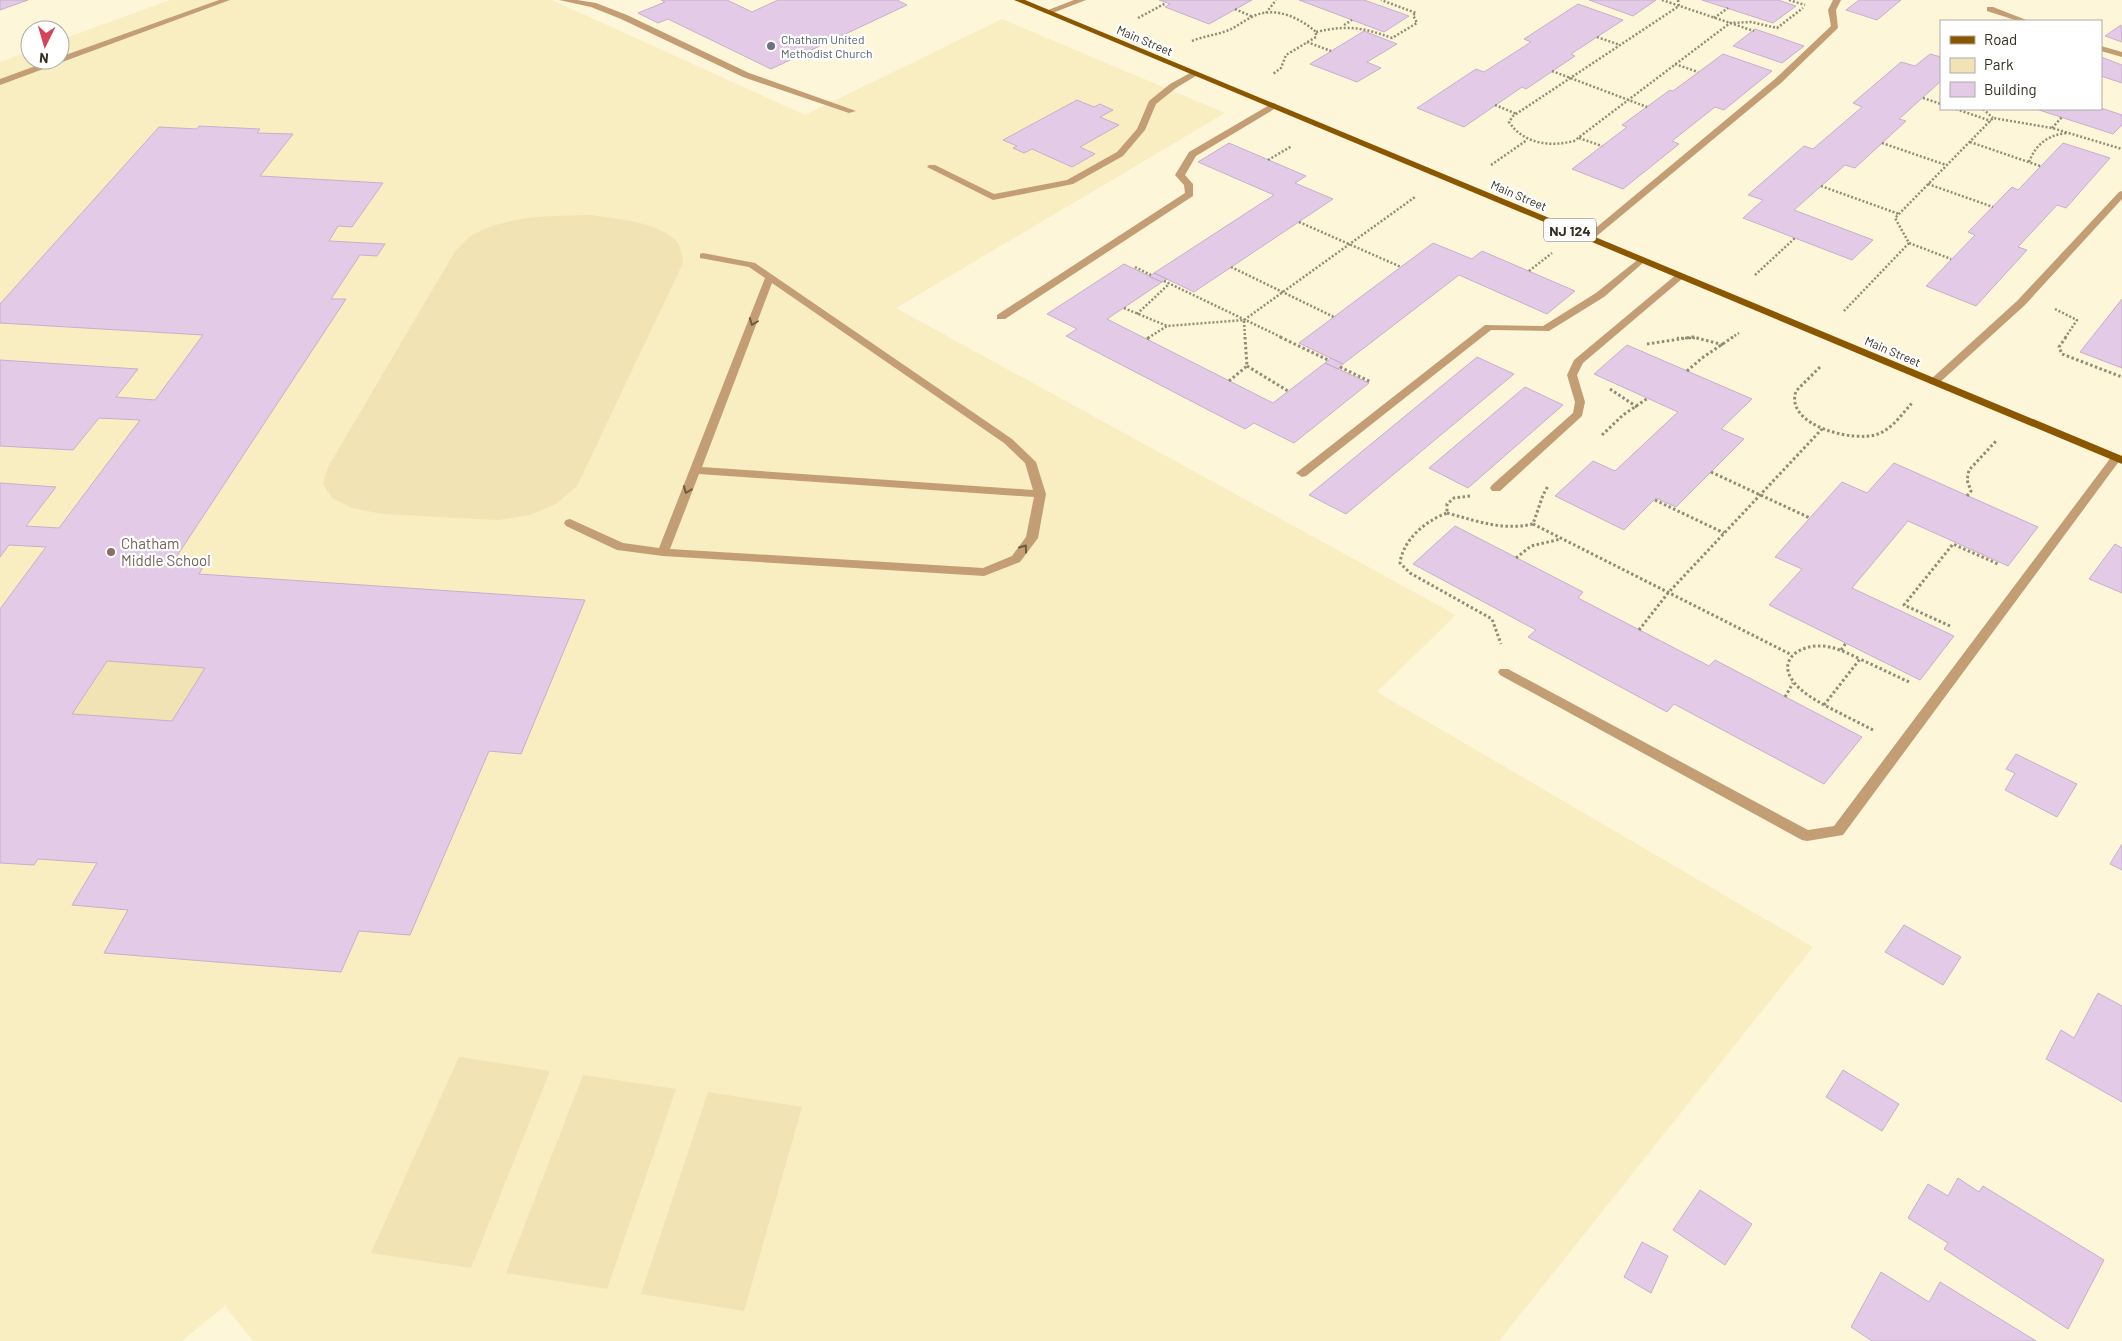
<svg xmlns="http://www.w3.org/2000/svg" width="2122" height="1341" font-family="Barlow,sans-serif">
<style>
.built{fill:#f9edc2}
.green{fill:#f1e3b4}
.building{fill:#e3cae6;stroke:#c8afcb;fill-rule:evenodd}
.lines{fill:none;stroke-linecap:round;stroke-linejoin:round}
.path-far1{stroke:#918c77;stroke-width:2.5;stroke-dasharray:2 2;stroke-linecap:butt}
.path{stroke:#918c77;stroke-width:3;stroke-dasharray:2.5 2.5;stroke-linecap:butt}
.lane{fill:#c39d73;fill-rule:evenodd}
.primary{fill:#8b5600;fill-rule:evenodd}
.oneway{stroke:#6d5b42}
.worship-dot{fill:#6b7280;stroke:#fff;stroke-width:2}
.education-dot{fill:#8d6e63;stroke:#fff;stroke-width:2}
.labels{text-anchor:middle;dominant-baseline:central;stroke-width:4.5;stroke-linejoin:round;paint-order:stroke}
.far-worship-label{font-size:12px;fill:#5b616d;stroke:#fff;text-anchor:start}
.far-street-label{font-size:12px;fill:#332f21;stroke:#fff}
.shield{fill:#fff;stroke:#706d64;stroke-width:1}
.shield-label{font-size:14px;font-weight:bold;fill:#332f21}
.education-label{font-size:15px;fill:#785e54;stroke:#fff;text-anchor:start}
</style>
<rect width="100%" height="100%" fill="#fef6d9"/>
<!-- built -->
<path class="built" d="M 170,0 L 552,0 L 805,115 L 1002,19 L 1225,113 L 896,308 L 1456,615 L 1377,692 L 1813,947 L 1499,1341 L 253,1341 L 225,1306 L 182,1341 L 0,1341 L 0,62 L 30,51 L 30,60 L 60,60 L 60,40 Z"/>
<!-- green -->
<path class="green" d="M 591,215 C 617,219 652,221 673,238 C 681,244 682,254 683,263 L 577,486 L 556,504 L 530,515 L 498,520 L 382,514 L 352,508 L 332,498 L 323,484 L 328,467 L 454,253 C 460,247 466,238 474,234 C 509,215 553,216 591,215 Z
M 107,661 L 205,668 L 172,721 L 72,714 Z
M 459,1057 L 550,1071 L 471,1268 L 371,1253 Z
M 583,1075 L 676,1089 L 607,1289 L 506,1273 Z
M 708,1092 L 802,1107 L 744,1311 L 641,1294 Z"/>
<!-- building -->
<path class="building" d="M 0,0 L 28,0 L 0,10 Z
M 661,0 L 727,0 L 752,12 L 778,0 L 897,0 L 907,5 L 771,69 L 668,19 L 658,23 L 638,13 L 665,2 Z
M 1159,0 L 1252,0 L 1209,24 L 1165,7 L 1170,4 Z
M 1299,0 L 1364,0 L 1409,16 L 1384,32 Z
M 1589,0 L 1656,0 L 1633,16 Z
M 1702,0 L 1778,0 L 1796,6 L 1773,23 Z
M 1859,0 L 1901,0 L 1877,20 L 1846,10 Z
M 1578,4 L 1623,20 L 1571,54 L 1575,56 L 1526,89 L 1522,87 L 1464,127 L 1417,108 L 1476,69 L 1484,72 L 1531,42 L 1524,39 Z
M 2121,25 L 2122,42 L 2105,36 Z
M 1755,29 L 1804,46 L 1782,63 L 1733,46 Z
M 1364,31 L 1397,44 L 1367,62 L 1381,68 L 1357,82 L 1310,64 Z
M 1723,54 L 1772,71 L 1724,110 L 1715,107 L 1672,141 L 1679,144 L 1623,189 L 1572,169 L 1627,127 L 1622,125 L 1670,90 L 1673,91 Z
M 1930,54 L 1941,57 L 1941,81 L 1899,119 L 1906,121 L 1855,168 L 1845,165 L 1794,210 L 1873,240 L 1852,260 L 1743,218 L 1763,200 L 1748,195 L 1804,146 L 1813,149 L 1862,107 L 1853,103 L 1901,62 L 1915,66 Z
M 2101,57 L 2122,65 L 2122,83 L 2101,76 Z
M 1077,100 L 1094,107 L 1100,104 L 1113,110 L 1100,117 L 1119,125 L 1080,147 L 1095,154 L 1072,167 L 1032,149 L 1024,153 L 1013,148 L 1017,146 L 1003,140 Z
M 2101,108 L 2122,115 L 2122,125 L 2113,134 L 2036,109 Z
M 199,126 L 260,129 L 257,133 L 293,134 L 260,176 L 383,183 L 352,227 L 338,226 L 329,241 L 385,244 L 377,256 L 360,255 L 331,299 L 346,299 L 173,562 L 205,564 L 199,574 L 585,600 L 521,754 L 489,751 L 410,935 L 359,931 L 341,972 L 104,953 L 128,910 L 72,905 L 97,863 L 38,859 L 34,865 L 0,863 L 0,609 L 46,547 L 9,545 L 0,557 L 0,483 L 56,487 L 26,526 L 59,528 L 140,420 L 99,418 L 73,450 L 0,446 L 0,360 L 138,369 L 116,397 L 155,400 L 203,335 L 0,323 L 0,304 L 159,127 L 197,129 ZM 107,661 L 205,668 L 172,721 L 72,714 Z
M 1229,143 L 1306,176 L 1295,183 L 1333,199 L 1194,292 L 1154,273 L 1274,195 L 1198,162 Z
M 2063,143 L 2110,158 L 2066,208 L 2057,205 L 2018,247 L 2027,250 L 1976,306 L 1926,286 L 1975,235 L 1968,232 L 2012,187 L 2018,190 Z
M 1433,243 L 1472,259 L 1482,251 L 1575,291 L 1547,314 L 1459,275 L 1343,364 L 1299,343 Z
M 1124,264 L 1162,282 L 1107,319 L 1273,403 L 1325,363 L 1369,383 L 1294,443 L 1254,423 L 1245,429 L 1066,336 L 1077,329 L 1047,314 Z
M 1154,273 L 1167,279 L 1162,282 L 1149,277 Z
M 2122,299 L 2122,368 L 2080,352 Z
M 1627,345 L 1752,399 L 1721,429 L 1744,439 L 1676,507 L 1656,498 L 1624,530 L 1555,496 L 1593,461 L 1615,471 L 1678,412 L 1594,374 Z
M 1477,357 L 1514,374 L 1346,514 L 1309,495 Z
M 1331,358 L 1343,364 L 1338,369 L 1325,363 Z
M 1525,387 L 1563,405 L 1468,488 L 1429,468 Z
M 1894,463 L 2038,527 L 2008,566 L 1908,521 L 1852,588 L 1954,636 L 1920,680 L 1769,605 L 1802,569 L 1775,557 L 1842,482 L 1867,493 Z
M 1455,526 L 1583,592 L 1578,598 L 1709,666 L 1715,660 L 1862,737 L 1824,784 L 1674,704 L 1667,712 L 1528,637 L 1536,630 L 1413,564 Z
M 2115,544 L 2122,548 L 2122,593 L 2089,579 Z
M 2016,754 L 2077,784 L 2057,817 L 2005,790 L 2015,773 L 2006,769 Z
M 2122,844 L 2122,870 L 2110,864 Z
M 1904,925 L 1961,957 L 1943,985 L 1885,952 Z
M 2098,993 L 2122,1006 L 2122,1102 L 2046,1059 L 2061,1030 L 2074,1038 Z
M 1843,1070 L 1899,1104 L 1882,1131 L 1826,1097 Z
M 1958,1178 L 1979,1192 L 1983,1186 L 2104,1260 L 2068,1329 L 1944,1249 L 1948,1243 L 1908,1218 L 1928,1184 L 1948,1196 Z
M 1700,1190 L 1752,1224 L 1725,1265 L 1673,1230 Z
M 1642,1242 L 1668,1256 L 1651,1293 L 1624,1277 Z
M 1881,1272 L 1929,1302 L 1940,1282 L 2036,1341 L 1872,1341 L 1851,1327 Z"/>
<g class="lines">
<!-- path-far1 -->
<path class="path-far1" d="M 1662,0 L 1754,31
M 1678,0 L 1679,6 L 1513,116 L 1509,122 C 1524,144 1549,147 1574,141 L 1730,23 L 1751,22 L 1777,28 L 1803,8
M 1789,0 L 1805,5
M 1235,9 L 1253,17
M 1266,13 L 1276,0
M 1138,18 L 1166,3
M 1714,18 L 1728,8
M 1344,25 L 1352,20
M 1316,32 C 1347,25 1362,27 1392,38 L 1417,23 L 1413,15 L 1416,13 L 1381,0
M 1597,37 L 1620,45
M 1192,41 C 1204,36 1217,35 1229,30 C 1238,26 1246,19 1256,15 C 1277,7 1300,18 1316,32 L 1316,37 L 1286,55 L 1281,68 L 1273,74
M 1307,42 L 1331,51
M 1675,64 L 1698,72
M 1552,71 L 1647,107
M 1923,98 L 1941,104
M 1495,105 L 1517,114
M 1956,109 L 1991,121
M 1983,109 L 1993,118
M 2052,128 L 2062,117
M 1579,138 L 1602,146
M 1970,142 L 2040,166
M 1882,143 L 1946,165
M 1268,160 L 1292,146
M 2029,162 C 2036,144 2048,135 2067,133
M 1491,165 L 1527,140
M 1928,184 L 1993,207
M 1821,186 L 1899,214
M 1299,222 L 1401,267
M 1909,243 L 1951,259
M 1135,267 L 1151,275
M 1231,267 L 1334,317
M 1529,271 L 1552,253
M 1755,275 L 1795,238
M 1164,281 L 1283,338
M 1124,308 L 1167,326
M 2055,309 L 2077,320 L 2065,338
M 1844,311 L 1909,243 L 1895,218 L 1993,118 L 2052,128 L 2122,149
M 1137,314 L 1169,284
M 1244,321 L 1245,338
M 1148,338 L 1167,326 L 1244,320 L 1415,197
M 1677,338 L 1701,338
M 1731,338 L 1739,333"/>
<!-- path -->
<path class="path" d="M 1280,337 L 1328,360
M 2066,337 L 2059,347 L 2062,354 L 2122,377
M 1147,339 L 1150,337
M 1647,344 L 1693,337 L 1724,345
M 1247,366 L 1288,391
M 1340,367 L 1371,382
M 1820,367 L 1796,391 C 1784,426 1855,443 1878,434 C 1892,429 1902,414 1912,403
M 1687,371 L 1702,358 L 1733,337
M 1229,381 L 1247,366 L 1245,337
M 1610,389 L 1637,407
M 1602,435 L 1623,415 L 1648,398
M 1711,472 L 1810,518
M 1470,496 L 1454,498 L 1447,504 L 1447,513 C 1425,521 1403,540 1400,563 L 1410,573 L 1492,619 L 1501,644
M 1967,496 L 1971,491 L 1967,480 L 1969,470 L 1997,440
M 1655,500 L 1724,533
M 1447,513 C 1477,521 1502,531 1533,524 L 1543,495 L 1548,486
M 1533,524 L 1792,655
M 1516,558 L 1531,546 L 1561,539
M 1950,626 L 1904,605 L 1953,544 L 1998,564
M 1639,630 L 1668,593 L 1822,429
M 1841,650 L 1846,643
M 1785,697 L 1793,683
M 1824,705 C 1812,698 1798,690 1791,678 C 1779,658 1802,645 1820,646 C 1834,646 1847,653 1860,659
M 1873,730 L 1824,705 L 1860,659 L 1909,682"/>
<!-- lane -->
<path class="lane" d="M 219,0 L 230,0 L 0,85 L 0,79 L 52,60 L 60,60 L 60,57 Z
M 559,0 L 577,0 L 596,3 L 627,15 L 749,73 L 856,111 L 849,113 L 743,77 L 621,19 L 591,7 Z
M 1074,0 L 1086,0 L 1050,14 L 1043,12 Z
M 1833,0 L 1841,0 L 1836,10 L 1838,28 L 1781,83 L 1592,240 L 1586,240 L 1586,236 L 1775,79 L 1831,26 L 1828,10 Z
M 1987,7 L 1993,7 L 2029,21 L 2018,21 L 1987,11 Z
M 2101,46 L 2122,52 L 2122,57 L 2101,51 Z
M 1192,72 L 1199,74 L 1176,88 L 1156,104 L 1145,130 L 1123,156 L 1073,184 L 993,200 L 927,167 L 929,165 L 935,165 L 994,194 L 1067,180 L 1117,152 L 1137,129 L 1149,101 L 1170,84 Z
M 1273,103 L 1276,104 L 1276,108 L 1196,156 L 1185,175 L 1193,184 L 1193,196 L 1005,319 L 997,319 L 997,315 L 1185,193 L 1184,185 L 1175,175 L 1189,152 Z
M 2122,191 L 2122,199 L 2025,305 L 1938,384 L 1930,384 L 1929,382 L 1930,380 L 2017,301 L 2119,192 Z
M 703,253 L 755,263 L 1012,439 L 1036,462 L 1046,494 L 1038,538 L 1020,562 L 984,576 L 663,556 L 617,550 L 566,526 L 564,523 L 566,520 L 570,519 L 623,543 L 659,548 L 765,278 L 749,267 L 700,258 L 700,254 ZM 772,283 L 1004,443 L 1025,463 L 1033,490 L 702,467 ZM 699,474 L 1034,497 L 1026,537 L 1012,556 L 983,568 L 670,549 Z
M 1641,257 L 1644,258 L 1644,262 L 1604,297 L 1549,331 L 1491,330 L 1306,476 L 1302,477 L 1296,473 L 1485,325 L 1543,326 L 1596,293 Z
M 1680,273 L 1685,276 L 1683,278 L 1583,363 L 1577,375 L 1585,402 L 1582,416 L 1500,491 L 1492,491 L 1490,488 L 1492,485 L 1573,413 L 1575,402 L 1567,375 L 1574,360 L 1677,274 Z
M 2116,454 L 2122,458 L 2120,460 L 1843,835 L 1807,841 L 1802,840 L 1500,675 L 1498,672 L 1500,669 L 1508,669 L 1808,830 L 1834,826 L 2112,456 Z"/>
<!-- primary -->
<path class="primary" d="M 1014,0 L 1025,0 L 2122,456 L 2122,464 Z"/>
</g>
<!-- one-way arrows -->
<defs><path id="oneway-chevron" d="M-2-3.5L2.5 0L-2 3.5" fill="none" stroke-width="1.6" stroke-linecap="round" stroke-linejoin="round" transform="scale(1.25)"/></defs>
<g class="oneway">
<use href="#oneway-chevron" transform="translate(753 322) rotate(111)"/>
<use href="#oneway-chevron" transform="translate(687 490) rotate(111)"/>
<use href="#oneway-chevron" transform="translate(1024 548) rotate(-54)"/>
</g>
<!-- markers -->
<circle class="worship-dot" cx="771" cy="46" r="5"/>
<circle class="education-dot" cx="111" cy="552" r="5"/>
<g class="labels">
<!-- far-worship labels -->
<g class="far-worship-label">
<text x="781" y="39">Chatham United<tspan x="781" dy="14">Methodist Church</tspan></text>
</g>
<!-- far-street labels -->
<g class="far-street-label">
<text transform="translate(1145 40) rotate(23)">Main Street</text>
<text transform="translate(1519 195) rotate(23)">Main Street</text>
<text transform="translate(1893 351) rotate(23)">Main Street</text>
</g>
<!-- shield labels -->
<rect class="shield" x="1544" y="218.5" width="52" height="23" rx="4"/>
<g class="shield-label">
<text x="1570" y="230">NJ 124</text>
</g>
<!-- education labels -->
<g class="education-label">
<text x="121" y="543">Chatham<tspan x="121" dy="17">Middle School</tspan></text>
</g>
</g>
<!-- legend -->
<rect x="1940" y="20" width="162" height="90" fill="#ffffff" stroke="#adaca6"/>
<rect x="1950" y="36" width="25" height="8" fill="#8b5600" stroke="#adaca6"/>
<text x="1984" y="45" font-size="15" fill="#332f21">Road</text>
<rect x="1950" y="58" width="25" height="15" fill="#f1e3b4" stroke="#adaca6"/>
<text x="1984" y="70" font-size="15" fill="#332f21">Park</text>
<rect x="1950" y="82" width="25" height="15" fill="#e3cae6" stroke="#adaca6"/>
<text x="1984" y="95" font-size="15" fill="#332f21">Building</text>
<!-- north arrow -->
<g transform="translate(45 45) rotate(185)"><circle r="24" fill="#ffffff" stroke="#adaca6"/>
<path d="M0-4L9 19L0 12L-9 19Z" fill="#d4445a"/>
<text y="-8" font-size="14" font-weight="bold" text-anchor="middle" fill="#332f21">N</text>
</g>
</svg>
